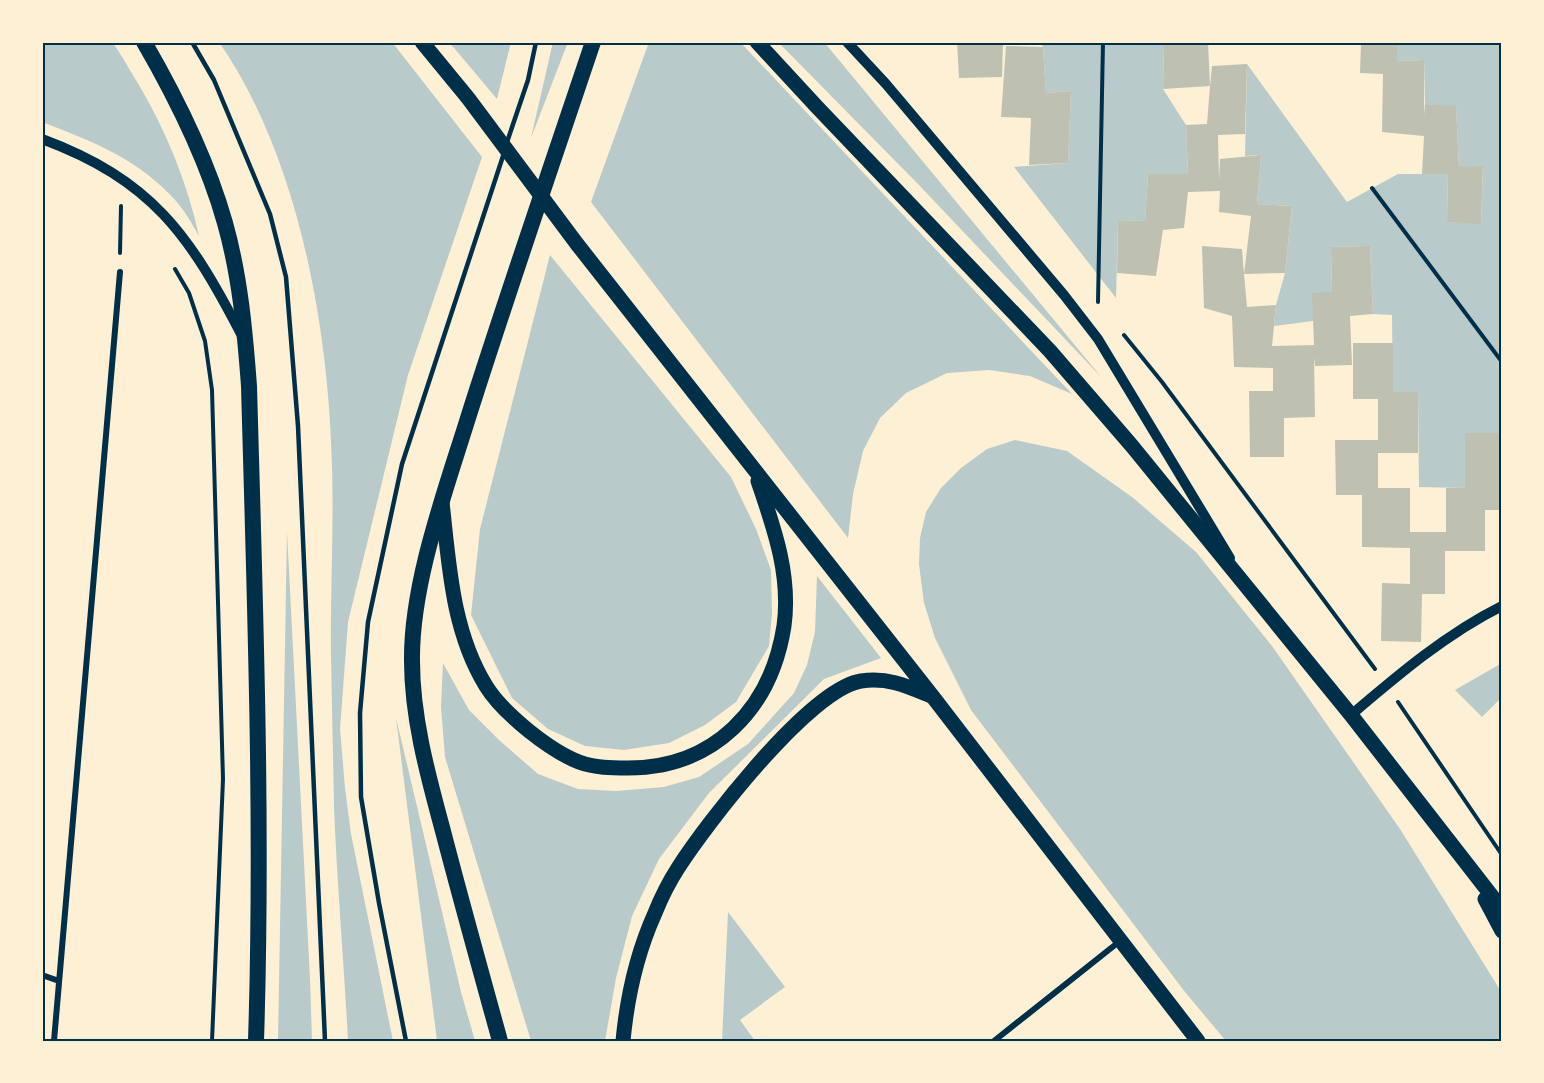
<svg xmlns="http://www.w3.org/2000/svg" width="1544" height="1083" font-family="Quicksand,sans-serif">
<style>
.green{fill:#b9caca}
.building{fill:#bec0b2}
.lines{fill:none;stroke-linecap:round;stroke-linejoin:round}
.path{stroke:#003049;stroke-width:4}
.service{stroke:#003049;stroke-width:4.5}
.minor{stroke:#003049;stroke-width:6}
.tertiary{stroke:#003049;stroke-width:10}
.primary{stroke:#003049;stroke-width:15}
.trunk{stroke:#003049;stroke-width:16}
.neatline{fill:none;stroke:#003049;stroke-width:2}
</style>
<rect width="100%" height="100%" fill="#fdf0d5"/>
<!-- green -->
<path class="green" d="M 42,42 L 112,42 C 122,55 130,71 139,85 C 167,133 187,182 199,236 C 192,224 185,211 176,201 C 136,157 95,143 42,122 Z
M 219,42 L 392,42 L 482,157 L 408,375 L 348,622 L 340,729 L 345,788 L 351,834 L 393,1041 L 348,1041 C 344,963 337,884 334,806 C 333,756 332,707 331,657 C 330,594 334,531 332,467 C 329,330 299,157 219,42 Z
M 449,42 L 511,42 L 497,99 Z
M 553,42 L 568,42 L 531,138 Z
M 649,42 L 740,42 L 1072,394 L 1030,376 L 989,370 L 947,373 L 906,393 L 880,418 L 863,451 L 853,494 L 848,538 L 591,202 Z
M 778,42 L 824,42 L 1102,378 L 918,184 Z
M 1040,42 L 1164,42 L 1163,89 L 1186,125 L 1188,174 L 1148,174 L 1145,221 L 1118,220 L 1116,298 L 1014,167 L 1068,163 L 1071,91 L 1046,93 L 1043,47 Z
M 1397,42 L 1502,42 L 1502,433 L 1465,433 L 1465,488 L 1419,487 L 1418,392 L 1393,392 L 1392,315 L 1373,314 L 1370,246 L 1331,247 L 1332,292 L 1313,321 L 1274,326 L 1276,305 L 1285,273 L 1292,206 L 1257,204 L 1261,155 L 1245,156 L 1247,64 L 1347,202 L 1398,174 L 1448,174 L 1447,222 L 1481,223 L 1483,167 L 1459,167 L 1456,107 L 1425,104 L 1424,60 L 1397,61 Z
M 550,255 L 731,477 L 756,529 L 771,570 L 772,613 L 769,646 L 736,702 L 705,725 L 669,743 L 624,750 L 585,746 L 548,729 L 512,698 L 471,615 L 480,529 Z
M 1015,440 L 1067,451 L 1132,497 L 1196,552 L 1272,646 L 1400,829 L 1502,993 L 1502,1041 L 1226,1041 L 1185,992 L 971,710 L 935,638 L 924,603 L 919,564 L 920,538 L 926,512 L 941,488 L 961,468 L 987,449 Z
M 287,532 L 310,979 L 312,1041 L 278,1041 Z
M 817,576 L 881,658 L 824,679 L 709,793 L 659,859 L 632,916 L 616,978 L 605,1041 L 531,1041 L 445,757 L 441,707 L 443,663 L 469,710 L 499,740 L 538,774 L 578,789 L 616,791 L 664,787 L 699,777 L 748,744 L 794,693 L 807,665 L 815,632 Z
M 1502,663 L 1502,697 L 1482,717 L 1455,690 Z
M 396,718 L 461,992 L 475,1041 L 437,1041 Z
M 728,912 L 785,987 L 740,1020 L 755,1041 L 722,1041 Z"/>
<!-- building -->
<path class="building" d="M 957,42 L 1003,42 L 1002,77 L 959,78 Z
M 1164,42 L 1208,42 L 1210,86 L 1212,66 L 1247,64 L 1245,134 L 1218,135 L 1219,180 L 1220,159 L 1261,155 L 1257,204 L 1292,206 L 1285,273 L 1244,274 L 1247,307 L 1276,305 L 1272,346 L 1314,345 L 1312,293 L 1332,292 L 1331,247 L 1370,246 L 1373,314 L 1350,316 L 1352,365 L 1315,366 L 1314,357 L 1315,417 L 1284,418 L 1284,457 L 1250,457 L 1249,391 L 1273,391 L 1273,368 L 1234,367 L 1232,316 L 1204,308 L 1202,246 L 1242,249 L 1244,274 L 1251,216 L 1219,212 L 1220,191 L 1188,192 L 1184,228 L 1163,230 L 1156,276 L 1117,273 L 1118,220 L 1145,221 L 1148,174 L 1188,174 L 1186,125 L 1207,124 L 1210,86 L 1163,89 Z
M 1361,42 L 1397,42 L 1397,61 L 1424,60 L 1424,115 L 1425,104 L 1456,106 L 1459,167 L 1483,166 L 1481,224 L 1447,222 L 1448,174 L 1422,174 L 1424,136 L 1382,132 L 1383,74 L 1360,73 Z
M 1006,46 L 1043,47 L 1046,93 L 1071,91 L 1068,163 L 1029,165 L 1031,118 L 1001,117 Z
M 1353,343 L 1393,343 L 1393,392 L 1418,392 L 1418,453 L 1378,453 L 1378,488 L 1410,488 L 1410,532 L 1446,532 L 1446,488 L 1465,488 L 1465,433 L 1502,433 L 1502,510 L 1485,510 L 1485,551 L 1445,551 L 1445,594 L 1422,594 L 1421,642 L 1381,641 L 1382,583 L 1410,584 L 1410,548 L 1362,547 L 1362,495 L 1336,495 L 1335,440 L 1378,440 L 1378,399 L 1353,399 Z"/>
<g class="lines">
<!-- path -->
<path class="path" d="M 1372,188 L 1502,362
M 120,253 L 121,206
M 175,269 L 189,293 L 205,341 L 212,390 L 223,779 L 212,1041
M 1098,302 L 1103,42
M 1124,335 L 1162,382 L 1375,669
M 1398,702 L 1502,855"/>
<!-- service -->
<path class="service" d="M 192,42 L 214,80 L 270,214 L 286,277 L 298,426 L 325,1041
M 506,145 L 528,80 L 536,42
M 406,1041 L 379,903 L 361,797 L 360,713 L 368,622 L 402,464 L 504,153"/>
<!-- minor -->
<path class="minor" d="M 42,975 L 59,981
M 54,1041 L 120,272
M 994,1041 L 1120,941"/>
<!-- tertiary -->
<path class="tertiary" d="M 847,42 L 886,84 L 1064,295 L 1098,339 L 1230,558
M 42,139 C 152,180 189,234 241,334
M 1351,715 C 1398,675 1446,634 1502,606"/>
<!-- primary -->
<path class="primary" d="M 422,42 L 468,98 L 577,244 L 933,697 L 1198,1041
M 757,42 L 817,107 L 1050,351 L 1132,446 L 1351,715 L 1502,909
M 442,502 C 449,564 452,631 486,686 C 497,704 513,718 529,731 C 544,743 561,755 579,762 C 595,768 612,768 628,768 C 714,768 771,709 784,626 C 791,575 774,528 758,481
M 1485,899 L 1502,931
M 623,1041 C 627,998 637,953 655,913 C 661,898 669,882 678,868 C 706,824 810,689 861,681 C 888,677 907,686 931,696"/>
<!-- trunk -->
<path class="trunk" d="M 144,42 C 177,99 207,159 225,223 C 240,276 245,332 249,386 C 255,605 263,823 256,1041
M 500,1041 C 481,972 462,904 444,835 C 429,779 412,720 412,661 C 411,584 445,492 468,418 C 508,292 551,167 593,42"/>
</g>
<!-- border -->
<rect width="1544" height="1083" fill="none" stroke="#fdf0d5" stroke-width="87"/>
<rect x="44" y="44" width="1456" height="996" class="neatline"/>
</svg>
